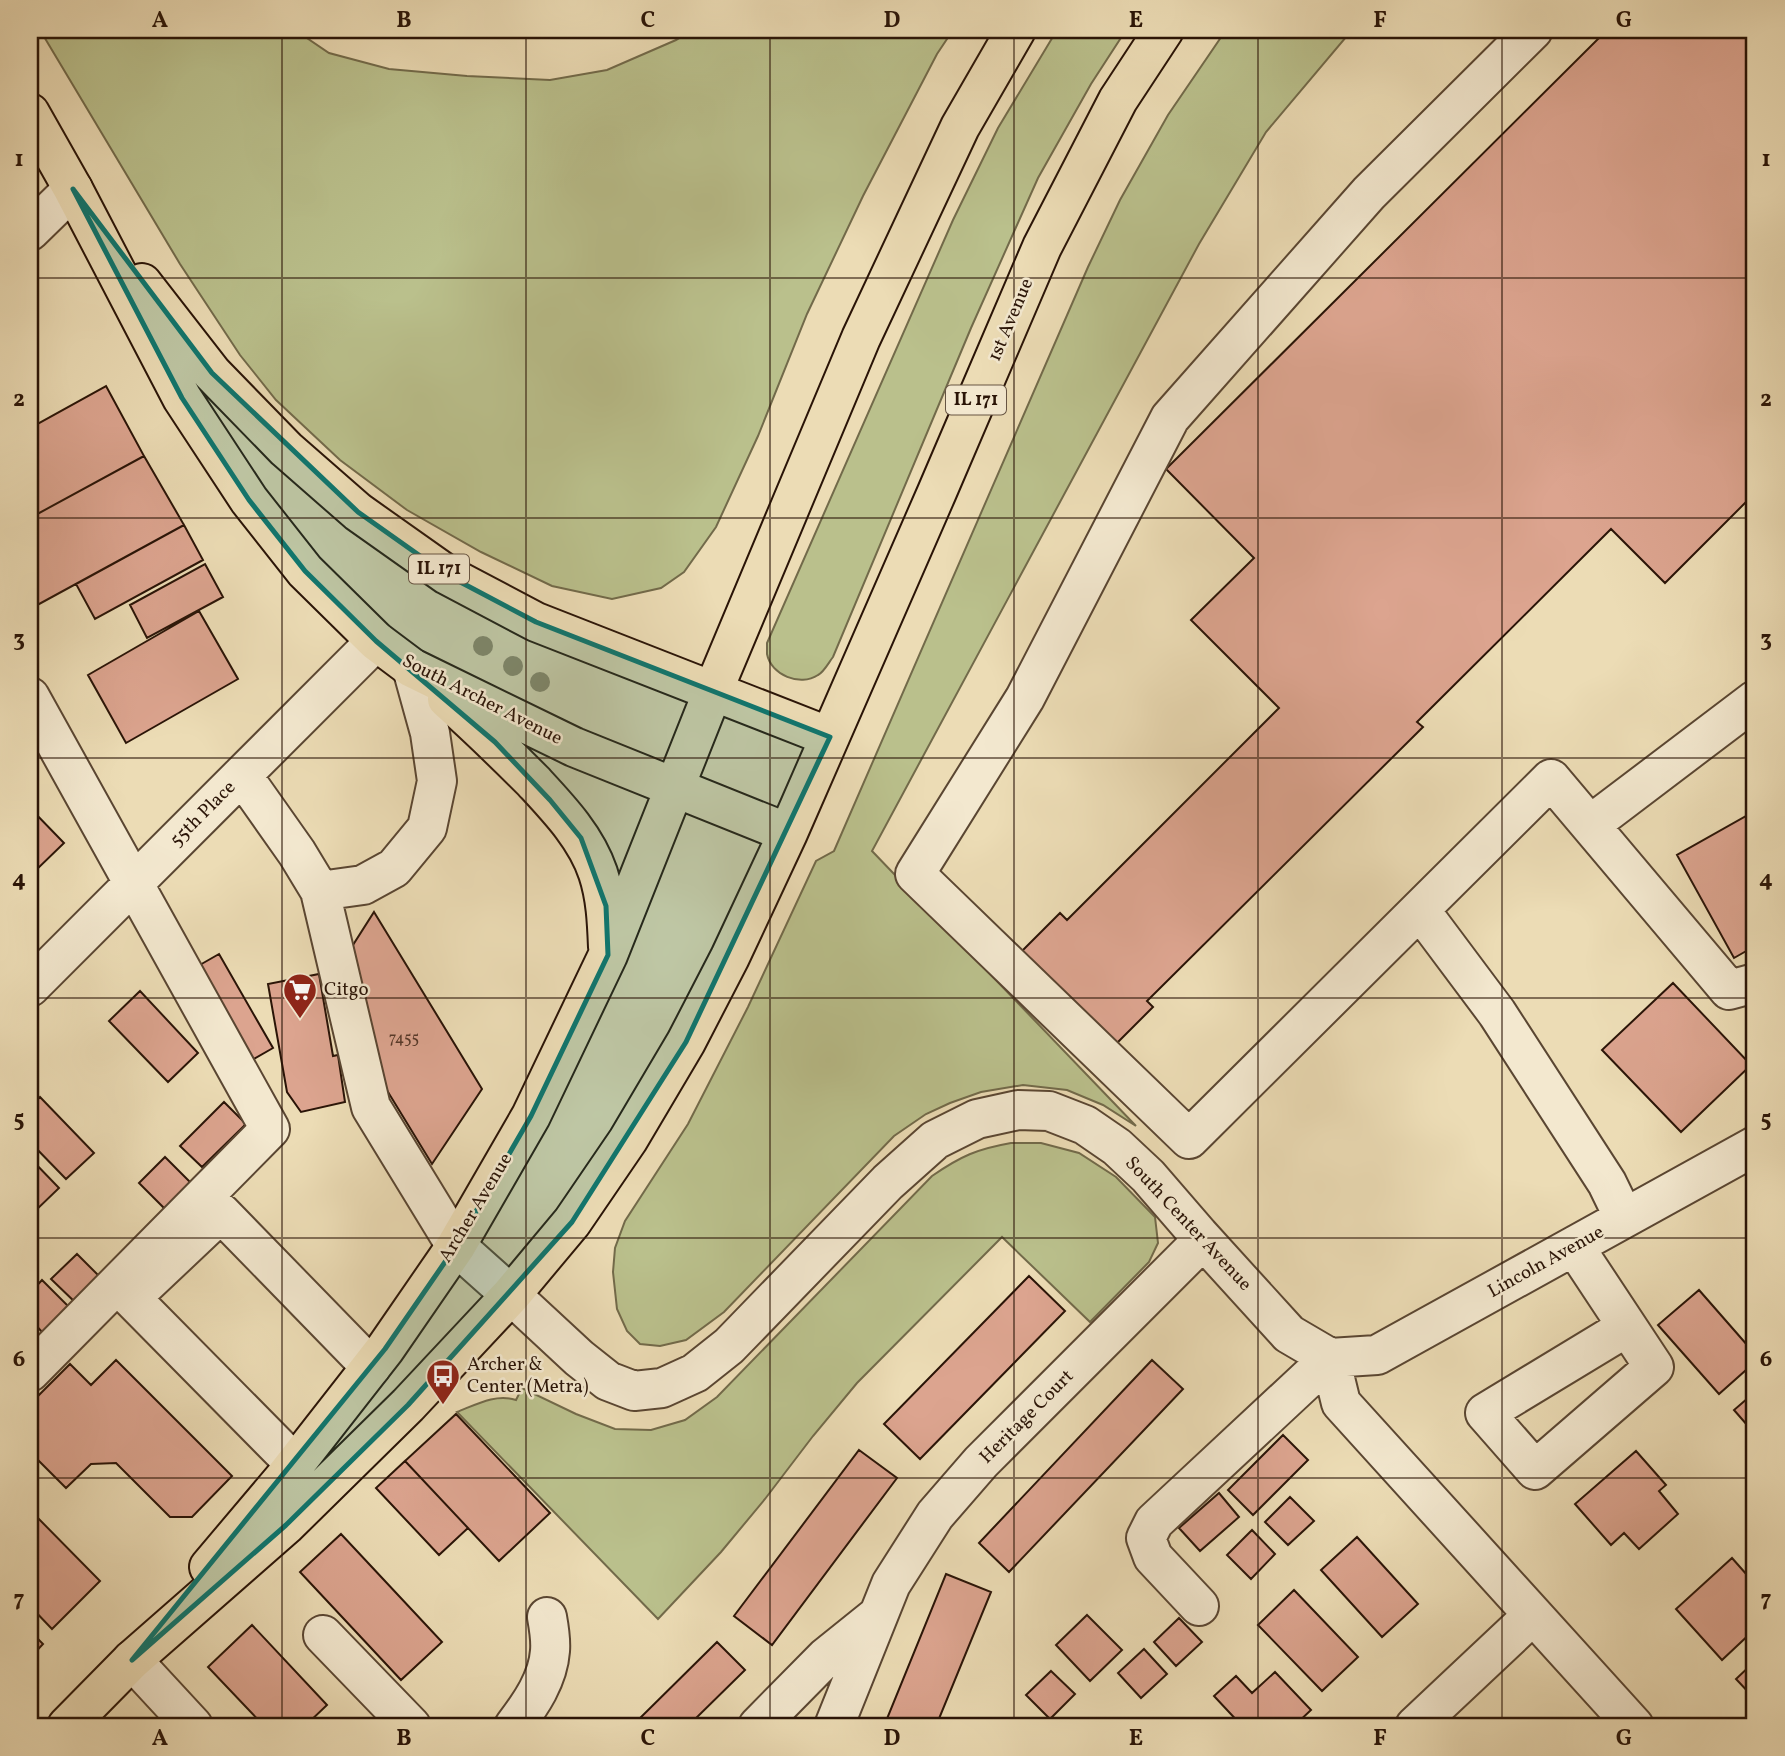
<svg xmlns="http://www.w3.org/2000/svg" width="1785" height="1756" font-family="Vollkorn,serif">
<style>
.green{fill:#bac08c;stroke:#726a4a;stroke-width:2}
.building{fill:#dca48f;stroke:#2a1407;stroke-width:2}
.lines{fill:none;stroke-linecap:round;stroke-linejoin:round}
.minor-casing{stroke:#5a4632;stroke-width:42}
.major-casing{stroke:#2a1407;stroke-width:42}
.minor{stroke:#f3e8cf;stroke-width:38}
.major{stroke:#ecdcb5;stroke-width:38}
.tree{fill:#998b6b}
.marked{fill:#0f766e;fill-opacity:0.2;stroke:#0f766e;stroke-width:5;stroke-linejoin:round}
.grid{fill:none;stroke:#2a1407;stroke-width:2;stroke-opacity:0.55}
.labels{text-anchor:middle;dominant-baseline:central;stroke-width:5;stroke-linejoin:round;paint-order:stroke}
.number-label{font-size:16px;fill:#563829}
.shield{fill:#f3e8cf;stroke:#665443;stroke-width:2}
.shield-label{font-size:18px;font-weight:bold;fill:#2a1407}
.street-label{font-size:19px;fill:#2a1407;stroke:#f3e8cf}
.poi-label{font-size:19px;fill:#2a1407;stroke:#f3e8cf;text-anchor:start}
.neatline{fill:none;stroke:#2a1407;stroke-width:2.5}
.grid-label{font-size:23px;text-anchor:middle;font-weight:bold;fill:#2a1407}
</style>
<rect width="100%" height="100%" fill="#ecdcb5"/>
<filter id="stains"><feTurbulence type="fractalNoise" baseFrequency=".00286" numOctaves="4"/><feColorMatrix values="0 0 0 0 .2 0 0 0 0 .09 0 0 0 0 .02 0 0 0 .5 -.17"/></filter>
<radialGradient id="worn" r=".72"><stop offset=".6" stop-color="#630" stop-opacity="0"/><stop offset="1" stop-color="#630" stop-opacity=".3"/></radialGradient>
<!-- green -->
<path class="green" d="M 40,30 L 295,30 L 329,53 L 389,69 L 467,76 L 550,80 L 607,70 L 676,40 L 692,30 L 953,30 L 937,54 L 863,196 L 807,314 L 758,436 L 716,527 L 684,572 L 661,588 L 612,599 L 552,586 L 481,552 L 407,510 L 340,460 L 276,400 L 240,355 L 180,264 Z
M 1057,30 L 1126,30 L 1091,84 L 1038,178 L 971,328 L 833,657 C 829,662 824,672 818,675 C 800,687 771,675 767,654 C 767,651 767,647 767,643 L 953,220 L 998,128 Z
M 1226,30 L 1352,30 L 1266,132 L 1199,244 L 872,851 L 1136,1126 L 1103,1105 L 1067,1090 L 1023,1085 L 981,1092 L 950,1103 L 926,1114 L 894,1136 L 724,1312 L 686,1340 L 660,1346 L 640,1344 L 627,1331 L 617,1309 L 613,1272 L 615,1248 L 625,1221 L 688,1124 L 748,1007 L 816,861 L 834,851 L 1088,267 L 1120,200 L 1168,115 Z
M 1011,1143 L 1041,1143 L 1079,1153 L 1116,1177 L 1155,1217 L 1158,1243 L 1149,1262 L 1090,1322 L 1002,1237 L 857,1383 L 813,1436 L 765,1499 L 721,1552 L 658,1619 L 457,1412 C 475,1405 496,1393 516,1400 L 522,1388 L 576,1414 L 615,1429 L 651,1430 L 685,1420 L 717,1397 L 932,1176 C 961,1156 977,1149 1011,1143 Z"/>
<!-- building -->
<path class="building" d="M 1607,30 L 1755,30 L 1755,493 L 1665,583 L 1611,529 L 1417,722 L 1423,727 L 1147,1001 L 1153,1007 L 1111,1049 L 1018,955 L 1060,913 L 1067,920 L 1279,708 L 1191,620 L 1254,558 L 1166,469 Z
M 106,386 L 144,456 L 30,518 L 30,428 Z
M 144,456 L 184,525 L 30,609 L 30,518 Z
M 184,525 L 203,560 L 95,619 L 76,584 Z
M 205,564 L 223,597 L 147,638 L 130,605 Z
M 199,611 L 238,679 L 126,743 L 88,675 Z
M 30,808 L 64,843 L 30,876 Z
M 1755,811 L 1755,946 L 1734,958 L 1677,855 Z
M 374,912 L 482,1089 L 432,1164 L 325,989 Z
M 219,954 L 273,1048 L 252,1060 L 198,966 Z
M 319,974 L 333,1056 L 338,1055 L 345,1102 L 301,1112 L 287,1092 L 268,984 Z
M 1673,983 L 1751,1065 L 1681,1132 L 1602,1050 Z
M 140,991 L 198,1053 L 168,1082 L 109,1021 Z
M 40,1097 L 94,1153 L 66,1179 L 30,1142 L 30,1107 Z
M 224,1102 L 246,1124 L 202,1167 L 180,1146 Z
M 165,1157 L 191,1183 L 165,1209 L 139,1183 Z
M 30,1158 L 59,1188 L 30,1216 Z
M 77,1254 L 103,1280 L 78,1305 L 51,1279 Z
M 1029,1276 L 1065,1311 L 920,1459 L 884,1424 Z
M 42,1280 L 68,1306 L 43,1333 L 30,1319 L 30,1293 Z
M 1699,1290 L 1755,1354 L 1755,1362 L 1719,1394 L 1658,1325 Z
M 116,1360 L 232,1476 L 192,1517 L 170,1517 L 116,1463 L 91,1464 L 66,1488 L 30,1452 L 30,1404 L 70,1364 L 91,1385 Z
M 1152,1360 L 1183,1389 L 1009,1572 L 979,1543 Z
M 1755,1392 L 1755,1434 L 1734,1410 Z
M 456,1414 L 550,1513 L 499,1561 L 405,1461 Z
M 1283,1435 L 1308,1460 L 1253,1515 L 1228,1490 Z
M 859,1450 L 897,1478 L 772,1645 L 734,1616 Z
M 1636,1451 L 1666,1485 L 1659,1491 L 1678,1514 L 1639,1549 L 1624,1533 L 1611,1545 L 1575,1504 Z
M 405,1461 L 468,1528 L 439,1555 L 376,1488 Z
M 1219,1493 L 1239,1517 L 1200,1551 L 1179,1528 Z
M 1290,1497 L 1314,1521 L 1288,1545 L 1265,1522 Z
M 31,1511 L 100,1581 L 52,1629 L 30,1606 L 30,1512 Z
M 1252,1530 L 1275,1554 L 1251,1579 L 1227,1555 Z
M 341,1534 L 442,1642 L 401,1680 L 300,1572 Z
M 1357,1537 L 1418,1604 L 1382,1637 L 1321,1570 Z
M 1732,1558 L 1755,1584 L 1755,1629 L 1722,1660 L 1676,1609 Z
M 946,1574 L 991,1592 L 936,1726 L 884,1726 Z
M 1294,1590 L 1358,1657 L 1322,1691 L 1258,1625 Z
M 1087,1615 L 1122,1650 L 1090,1681 L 1056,1645 Z
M 1179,1618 L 1202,1642 L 1176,1666 L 1154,1642 Z
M 252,1625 L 327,1705 L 305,1726 L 264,1726 L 208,1667 Z
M 30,1631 L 43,1644 L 30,1658 Z
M 717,1642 L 745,1670 L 688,1726 L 632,1726 Z
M 1144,1649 L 1167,1674 L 1141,1698 L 1118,1673 Z
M 1755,1661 L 1755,1693 L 1752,1696 L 1736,1679 Z
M 1051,1671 L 1075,1694 L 1050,1719 L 1026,1695 Z
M 1275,1672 L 1311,1710 L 1294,1726 L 1242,1726 L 1214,1696 L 1236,1676 L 1252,1693 Z"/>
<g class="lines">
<!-- minor casing -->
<g class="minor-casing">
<path id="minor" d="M 1533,30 L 1369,193 L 1170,418 L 1025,698 L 915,874 L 1189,1139 L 1551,779 L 1729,990 L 1755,983
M 30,231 L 73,189
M 30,697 L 270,1129 L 30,1372
M 242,775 L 297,853 L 320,891 L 363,885 L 394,868 L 427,828 L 437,781 L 430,733 L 412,668
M 1590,825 L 1755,700
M 320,891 L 371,1107 L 456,1246 L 511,1295 L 579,1358 L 608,1381 L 634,1391 L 662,1388 L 695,1373 L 729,1346 L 888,1182 L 935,1140 L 977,1119 L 1018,1110 L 1049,1111 L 1085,1125 L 1117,1147 L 1148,1176 L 1199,1235 L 1289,1334 L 1330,1358 L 1341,1403 L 1634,1726
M 1420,910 L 1497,1013 L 1607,1183 L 1624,1218
M 30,987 L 376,641
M 1574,1246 L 1654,1367 L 1535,1470 L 1485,1413 L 1627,1327
M 1330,1358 L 1377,1355 L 1755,1146
M 295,1464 L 131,1298 L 221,1213 L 371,1367
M 1199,1606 L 1153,1557 L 1146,1538 L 1154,1522 L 1330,1358
M 323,1635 L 411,1726
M 132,1660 L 193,1726
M 514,1726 C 531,1704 548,1679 550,1651 C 551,1640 549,1628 547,1617
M 758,1726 L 826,1657 L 877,1616
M 834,1726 L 891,1584 L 935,1515 L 981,1462 L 1203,1240
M 1415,1726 L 1533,1615"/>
</g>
<!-- major casing -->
<g class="major-casing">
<path id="major" d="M 30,113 L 73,189 L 182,398 L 249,500 L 305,571 L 376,641 L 412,668 L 574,747 L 788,833
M 142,283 L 212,373 L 286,449 L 358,512 L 447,575 L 536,622 L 830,737
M 447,699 C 477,726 505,753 533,781 C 558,808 586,837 598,873 C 606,897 607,922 608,947
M 209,1567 L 285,1477 L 385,1349 L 456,1246 L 531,1116 L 608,955 L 713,691 L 861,338 L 960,127 L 1016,30
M 67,1726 L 132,1660 L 286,1525 L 408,1405 L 511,1295 L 572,1222 L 628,1140 L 686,1042 L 730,957 L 788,833 L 937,492 L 1042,247 L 1118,100 L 1164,30"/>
</g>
<!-- minor -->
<use href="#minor" class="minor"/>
<!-- major -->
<use href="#major" class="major"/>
</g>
<!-- trees -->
<g class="tree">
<circle cx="483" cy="646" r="10"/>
<circle cx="513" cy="666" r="10"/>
<circle cx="540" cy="682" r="10"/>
</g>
<!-- marked area -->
<path class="marked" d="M 73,189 L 212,373 L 358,512 L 447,575 L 536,622 L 830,737 L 686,1042 L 572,1222 L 408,1405 L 286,1525 L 132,1660 L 385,1349 L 456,1246 L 531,1116 L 608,955 L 606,906 L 581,838 L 550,800 L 495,742 L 376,641 L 305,571 L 249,500 L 182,398 Z"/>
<!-- grid -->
<path class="grid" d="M 282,30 L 282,1726M 526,30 L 526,1726M 770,30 L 770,1726M 1014,30 L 1014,1726M 1258,30 L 1258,1726M 1502,30 L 1502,1726M 30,278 L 1755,278M 30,518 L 1755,518M 30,758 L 1755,758M 30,998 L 1755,998M 30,1238 L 1755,1238M 30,1478 L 1755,1478"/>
<!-- icons -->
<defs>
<g id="supermarket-pin" transform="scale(1.75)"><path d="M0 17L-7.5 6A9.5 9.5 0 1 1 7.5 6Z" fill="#8f2418" stroke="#f3e8cf"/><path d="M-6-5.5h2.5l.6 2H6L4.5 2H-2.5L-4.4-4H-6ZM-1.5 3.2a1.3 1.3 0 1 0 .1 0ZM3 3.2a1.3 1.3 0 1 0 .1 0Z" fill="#fff"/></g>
<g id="bus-pin" transform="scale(1.75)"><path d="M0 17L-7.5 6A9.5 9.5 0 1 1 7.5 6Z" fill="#8f2418" stroke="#f3e8cf"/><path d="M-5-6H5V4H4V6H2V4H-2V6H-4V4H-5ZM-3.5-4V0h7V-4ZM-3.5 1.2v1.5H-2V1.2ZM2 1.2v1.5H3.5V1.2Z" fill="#fff"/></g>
</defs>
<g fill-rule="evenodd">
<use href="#supermarket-pin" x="300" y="990"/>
<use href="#bus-pin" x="443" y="1376"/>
</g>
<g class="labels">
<!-- number labels -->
<g class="number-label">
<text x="404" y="1039">7455</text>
</g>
<!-- shield labels -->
<g class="shield">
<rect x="946" y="385.5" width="60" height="29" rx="5"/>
<rect x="409" y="554.5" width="60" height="29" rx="5"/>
</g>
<g class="shield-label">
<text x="976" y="400">IL 171</text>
<text x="439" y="569">IL 171</text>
</g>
<!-- street labels -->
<g class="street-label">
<text transform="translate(1011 320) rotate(-67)">1st Avenue</text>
<text transform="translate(482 700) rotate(27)">South Archer Avenue</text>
<text transform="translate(203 814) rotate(-45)">55th Place</text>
<text transform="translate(476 1208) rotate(-59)">Archer Avenue</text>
<text transform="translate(1188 1224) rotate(47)">South Center Avenue</text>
<text transform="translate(1546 1262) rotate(-29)">Lincoln Avenue</text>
<text transform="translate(1027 1417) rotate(-45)">Heritage Court</text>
</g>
<!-- poi labels -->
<g class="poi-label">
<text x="324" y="990">Citgo</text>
<text x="467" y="1365">Archer &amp;<tspan x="467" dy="22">Center (Metra)</tspan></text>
</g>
</g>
<!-- margin -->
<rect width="1785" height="1756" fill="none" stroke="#ecdcb5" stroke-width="77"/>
<rect x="38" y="38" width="1708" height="1680" class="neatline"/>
<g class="grid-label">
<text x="160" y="27">A</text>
<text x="404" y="27">B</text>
<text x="648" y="27">C</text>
<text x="892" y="27">D</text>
<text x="1136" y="27">E</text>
<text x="1380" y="27">F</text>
<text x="1624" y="27">G</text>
<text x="19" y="166">1</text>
<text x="1766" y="166">1</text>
<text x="19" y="406">2</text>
<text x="1766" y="406">2</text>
<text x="19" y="646">3</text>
<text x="1766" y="646">3</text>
<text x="19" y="886">4</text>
<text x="1766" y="886">4</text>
<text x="19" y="1126">5</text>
<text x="1766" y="1126">5</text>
<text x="19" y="1366">6</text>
<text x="1766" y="1366">6</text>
<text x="19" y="1606">7</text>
<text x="1766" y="1606">7</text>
<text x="160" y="1745">A</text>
<text x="404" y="1745">B</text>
<text x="648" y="1745">C</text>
<text x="892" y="1745">D</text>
<text x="1136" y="1745">E</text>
<text x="1380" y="1745">F</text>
<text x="1624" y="1745">G</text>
</g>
<rect width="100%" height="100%" filter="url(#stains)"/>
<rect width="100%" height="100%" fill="url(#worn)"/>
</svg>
